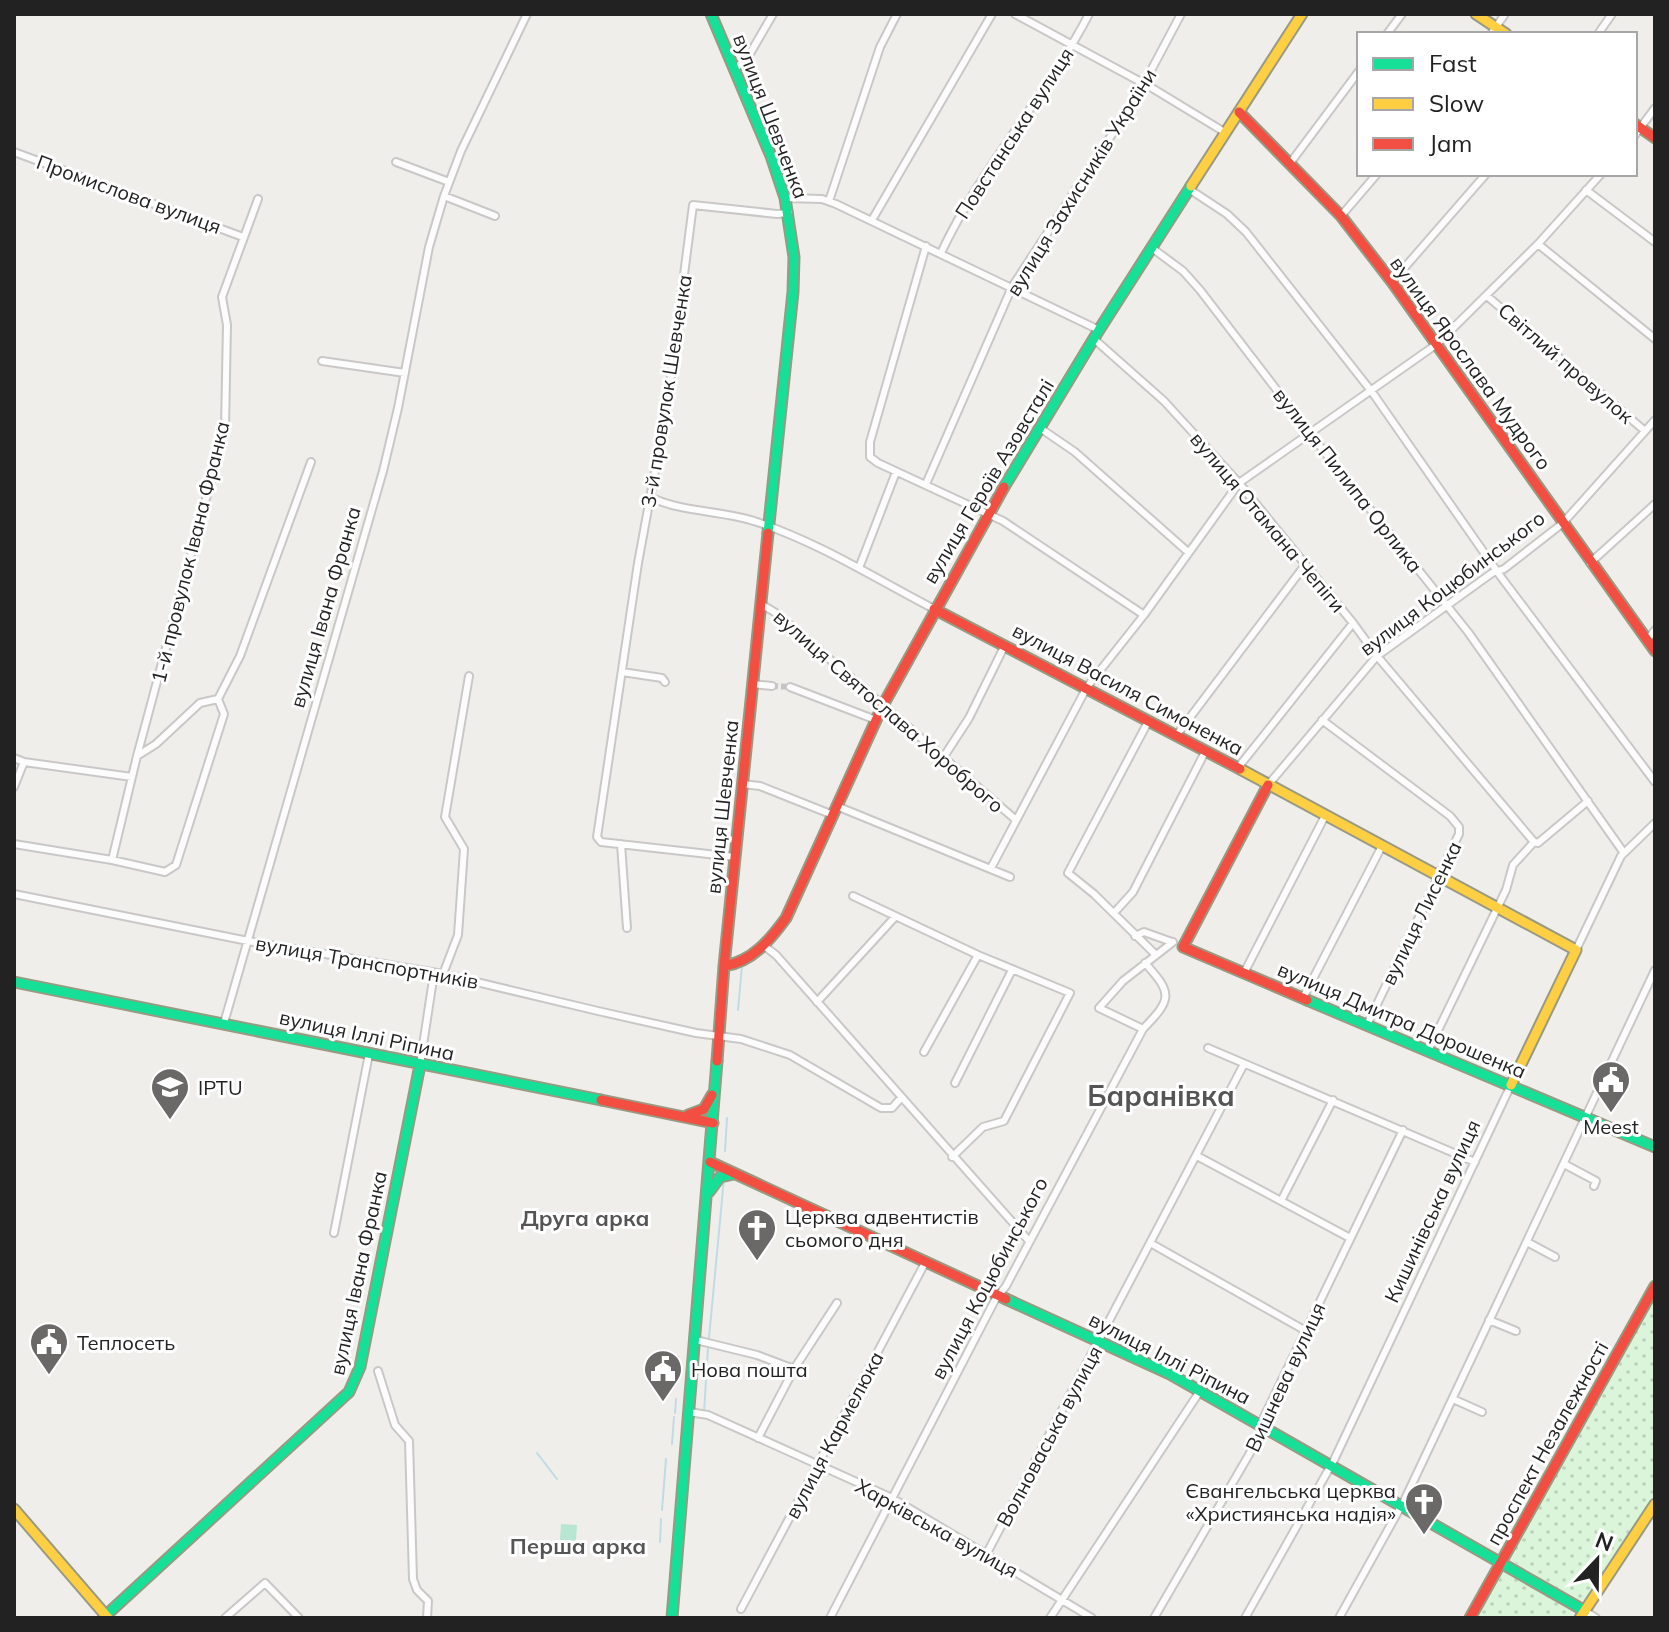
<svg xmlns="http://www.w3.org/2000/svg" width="1669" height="1632" font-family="Mulish,sans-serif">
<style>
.park{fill:url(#park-dots)}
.pitch{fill:#b7e6d2}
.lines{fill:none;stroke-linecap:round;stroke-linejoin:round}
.stream{stroke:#bfdbe3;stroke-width:2}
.street-tunnel{stroke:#c7c5c3;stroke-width:6;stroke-dasharray:6 3;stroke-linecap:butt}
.street-casing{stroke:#c9c8c7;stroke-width:10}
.fast-casing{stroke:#999a82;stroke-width:13}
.slow-casing{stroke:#999a82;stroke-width:13}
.jam-casing{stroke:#999a82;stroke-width:13}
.street{stroke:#fdfcfc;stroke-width:6}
.fast{stroke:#16e098;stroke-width:9}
.slow{stroke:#ffcf43;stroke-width:9}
.jam{stroke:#f24e42;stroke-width:9}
.labels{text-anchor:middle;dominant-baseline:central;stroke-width:6;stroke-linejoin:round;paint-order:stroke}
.street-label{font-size:20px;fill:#222;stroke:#fff}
.poi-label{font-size:20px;fill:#222;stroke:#fff;text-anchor:start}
.neighbourhood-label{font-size:22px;font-weight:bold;fill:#555;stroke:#fff}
.district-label{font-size:28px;font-weight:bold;fill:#555;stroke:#fff}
</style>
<defs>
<pattern id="park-dots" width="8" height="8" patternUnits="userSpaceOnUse" patternTransform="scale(2)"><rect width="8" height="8" fill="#daf5da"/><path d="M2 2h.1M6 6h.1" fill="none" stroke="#bbd2bb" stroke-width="1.8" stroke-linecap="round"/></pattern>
</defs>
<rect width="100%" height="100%" fill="#f0eeeb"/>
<!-- park -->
<path class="park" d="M 1655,1292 L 1655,1497 L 1590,1595 L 1584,1600 L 1576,1600 L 1511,1560 L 1509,1556 Z
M 1505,1570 L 1568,1606 L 1572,1610 L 1573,1618 L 1476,1618 Z"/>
<!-- pitch -->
<path class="pitch" d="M 561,1524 L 577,1525 L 575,1555 L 559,1554 Z"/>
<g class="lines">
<!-- stream -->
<path class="stream" d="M 738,1010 L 742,966
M 725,1151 L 727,1118
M 723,1187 L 724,1180
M 709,1338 L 723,1189
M 675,1413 L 676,1399
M 704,1413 L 708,1348
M 672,1444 L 674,1417
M 537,1453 L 557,1479
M 662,1510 L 666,1459
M 660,1542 L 661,1519"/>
<!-- street-tunnel -->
<path class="street-tunnel" d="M 772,686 L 790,687"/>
<!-- street casing -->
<g class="street-casing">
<path id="street" d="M 1015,14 L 1152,88 L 1226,133
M 1387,34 L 1402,14
M 1491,34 L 1505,14
M 1598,34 L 1612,14
M 735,69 L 748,57 L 773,14
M 1635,135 L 1655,108
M 14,152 L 243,237
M 396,162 L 449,182
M 1291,162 L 1359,71
M 1189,189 L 1227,214 L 1246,232 L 1372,392 L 1501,577 L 1655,782
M 1586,190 L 1655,242
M 444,196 L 495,216
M 785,198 L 822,199 L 836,204 L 1099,330
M 829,201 L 880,47 L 897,14
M 1341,216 L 1377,174
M 872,220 L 992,14
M 1538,244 L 1655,339
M 926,246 L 870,442 L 870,457 L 878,463 L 1003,521 L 1144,615
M 1152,248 L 1183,271 L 1200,290 L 1326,454 L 1468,632 L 1624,853
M 941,253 C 981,167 1046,97 1089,14
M 1392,282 L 1486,174
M 1487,296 L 1645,431
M 1094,339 L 1164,401 L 1239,483 L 1353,623 L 1377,656 L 1534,842
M 322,361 L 405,373
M 1040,428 L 1075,452 L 1188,552
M 926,484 L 1012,287 L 1139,93 L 1181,14
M 650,497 C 683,513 723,510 757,522 C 820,543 876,579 934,609
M 1590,563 L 1655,504
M 859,568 L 896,472
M 761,604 L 776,613 L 1016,820
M 1647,640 L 1655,630
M 622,672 L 662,678 L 665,682
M 752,684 L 772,686
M 790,687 L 876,720
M 218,699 L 240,656 L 311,462
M 1149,720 L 1068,873 L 1094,894 L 1156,955
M 1322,720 L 1450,816 L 1459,827 L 1459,834 L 1367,1025
M 1176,736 L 1305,565
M 137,756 L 156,744 L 200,703 L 218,699
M 14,758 L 24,762 L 132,777
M 943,758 L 969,718 L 1005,645
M 1237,769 L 1353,623
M 742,784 L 760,786 L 833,815
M 1268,785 L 1377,656 L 1492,573 L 1504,569 L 1563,523 L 1655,420
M 14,787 L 24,762
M 839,807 L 1010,877
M 14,844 L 112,860 L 165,872 L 176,865 L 224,714 L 218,699
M 621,844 L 627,928
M 735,857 L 601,842 L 597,837 L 638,563 L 667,406 L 693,205 L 777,214 L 789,213
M 112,860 L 137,756 L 225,428 L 227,325 L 222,297 L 258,199
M 991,868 L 1087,687 L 1144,615 L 1239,483 L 1437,344 L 1538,244 L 1601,174
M 14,894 L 248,941 L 443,974 L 598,1011 L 696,1033 L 741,1039 L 790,1055 L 881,1108 L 892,1108 L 901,1098
M 853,896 L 978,955 L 1070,993 L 1004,1121 L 983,1127 L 952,1157
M 1114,913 L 1133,892 L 1205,752
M 1135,936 L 1144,932 L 1172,942
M 763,945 L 776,955 L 1029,1241
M 1576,950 L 1621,856 L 1655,823
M 1244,973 L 1325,816
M 443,974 L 458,935 L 464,849 L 445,817 L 469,676
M 1303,998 L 1382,846
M 817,1002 L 895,917
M 224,1023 L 383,471 L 398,408 L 429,247 L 444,196 L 461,151 L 527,14
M 1143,1029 L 1099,1008 L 1123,981 L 1173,942
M 1208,1048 L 1475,1162
M 1428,1051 L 1506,890 L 1513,865 L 1534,842 L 1538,843 L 1588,801
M 924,1052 L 978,955
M 420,1065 L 434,973
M 955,1083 L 1012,970
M 1197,1156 L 1350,1238
M 1564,1164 L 1596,1181 L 1594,1186
M 1281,1201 L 1333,1100
M 334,1233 L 369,1054
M 1527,1242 L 1555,1257
M 1152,1244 L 1306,1331
M 1489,1320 L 1516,1331
M 696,1340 L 757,1355 L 794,1369
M 378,1371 L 395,1425 L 409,1441 L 413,1579 L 417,1590 L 428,1601 L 427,1618
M 1453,1399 L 1482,1412
M 689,1412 L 708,1415 L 892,1498 L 1092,1618
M 758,1438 L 794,1369 L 837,1303
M 987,1553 L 1244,1064
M 741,1609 L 926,1261
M 1585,1611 L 1596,1618
M 225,1618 L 265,1583 L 299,1618
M 830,1618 L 995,1300 L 1006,1286 L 1143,1029 C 1172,999 1173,994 1145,963
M 1050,1618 L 1200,1391
M 1154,1618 L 1261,1434 L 1263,1419 L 1403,1130
M 1245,1618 L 1334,1460 L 1511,1085
M 1339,1618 L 1404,1501 L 1655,970"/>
</g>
<!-- fast casing -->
<g class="fast-casing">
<path id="fast" d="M 711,14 L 771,156 L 785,198 L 794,257 L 793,292 L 768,533
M 1004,487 L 1099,330 L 1191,186
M 14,982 L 601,1100
M 1307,1000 L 1655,1147
M 709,1192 L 720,1177 L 734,1174
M 1006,1299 L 1170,1374 L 1585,1611
M 103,1618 L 349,1392 L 360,1367 L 420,1065
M 672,1618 L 717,1061"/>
</g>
<!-- slow casing -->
<g class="slow-casing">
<path id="slow" d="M 1476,14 L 1506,34
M 1191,186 L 1302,14
M 1240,769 L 1576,950 L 1511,1085
M 14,1509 L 108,1618
M 1580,1618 L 1655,1504"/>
</g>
<!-- jam casing -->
<g class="jam-casing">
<path id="jam" d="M 1239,112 L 1341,216 L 1392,282 L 1655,651
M 1635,124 L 1655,138
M 934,609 L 1240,769
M 1268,785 L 1183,947 L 1307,1000
M 724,966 C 752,962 770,940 786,918 L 882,707 L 1004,487
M 717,1061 L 724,966 L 768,533
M 601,1100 L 713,1123
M 688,1115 L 704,1109 L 712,1095
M 710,1162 L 1006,1299
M 1470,1618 L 1655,1286"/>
</g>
<!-- street -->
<use href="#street" class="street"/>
<!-- fast -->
<use href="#fast" class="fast"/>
<!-- slow -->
<use href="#slow" class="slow"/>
<!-- jam -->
<use href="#jam" class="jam"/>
</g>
<!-- icons -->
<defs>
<g id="civic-pin" transform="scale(2)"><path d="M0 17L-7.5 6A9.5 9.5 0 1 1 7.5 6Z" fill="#6a6968" stroke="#fff"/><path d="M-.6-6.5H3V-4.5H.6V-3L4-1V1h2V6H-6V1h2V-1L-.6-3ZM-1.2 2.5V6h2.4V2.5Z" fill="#fff"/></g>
<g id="university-pin" transform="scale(2)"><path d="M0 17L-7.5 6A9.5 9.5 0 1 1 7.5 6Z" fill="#6a6968" stroke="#fff"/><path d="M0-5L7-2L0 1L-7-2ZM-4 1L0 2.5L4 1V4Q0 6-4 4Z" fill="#fff"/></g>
<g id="church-pin" transform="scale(2)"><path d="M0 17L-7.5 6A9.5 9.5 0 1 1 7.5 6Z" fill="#6a6968" stroke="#fff"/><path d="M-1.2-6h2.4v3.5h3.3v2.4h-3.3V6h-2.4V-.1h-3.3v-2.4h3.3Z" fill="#fff"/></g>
</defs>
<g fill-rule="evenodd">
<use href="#civic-pin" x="1611" y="1080"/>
<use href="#university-pin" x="170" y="1087"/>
<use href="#church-pin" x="757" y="1228"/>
<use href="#civic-pin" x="49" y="1342"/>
<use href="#civic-pin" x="663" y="1369"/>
<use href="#church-pin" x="1424" y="1502"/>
</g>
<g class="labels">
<!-- street labels -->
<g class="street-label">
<text transform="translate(771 116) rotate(69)">вулиця Шевченка</text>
<text transform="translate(1014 133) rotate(-57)">Повстанська вулиця</text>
<text transform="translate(1081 182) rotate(-58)">вулиця Захисників України</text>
<text transform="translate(129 194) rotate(20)">Промислова вулиця</text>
<text transform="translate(1471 363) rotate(54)">вулиця Ярослава Мудрого</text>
<text transform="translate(1566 363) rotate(41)">Світлий провулок</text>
<text transform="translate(666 391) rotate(-81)">3-й провулок Шевченка</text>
<text transform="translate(1348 480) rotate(52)">вулиця Пилипа Орлика</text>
<text transform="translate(988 481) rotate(-59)">вулиця Героїв Азовсталі</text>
<text transform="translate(1268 522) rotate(50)">вулиця Отамана Чепіги</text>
<text transform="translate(190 552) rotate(-76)">1-й провулок Івана Франка</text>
<text transform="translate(1452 583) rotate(-37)">вулиця Коцюбинського</text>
<text transform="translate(325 607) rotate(-74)">вулиця Івана Франка</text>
<text transform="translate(1128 689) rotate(28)">вулиця Василя Симоненка</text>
<text transform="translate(889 711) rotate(41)">вулиця Святослава Хороброго</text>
<text transform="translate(722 807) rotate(-84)">вулиця Шевченка</text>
<text transform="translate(1421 913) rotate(-64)">вулиця Лисенка</text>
<text transform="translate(367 962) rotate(10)">вулиця Транспортників</text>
<text transform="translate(1402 1020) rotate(23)">вулиця Дмитра Дорошенка</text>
<text transform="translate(367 1035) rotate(12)">вулиця Іллі Ріпина</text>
<text transform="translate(1432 1211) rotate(-65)">Кишинівська вулиця</text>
<text transform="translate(358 1273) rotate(-78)">вулиця Івана Франка</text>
<text transform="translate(989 1278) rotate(-62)">вулиця Коцюбинського</text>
<text transform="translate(1170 1358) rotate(27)">вулиця Іллі Ріпина</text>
<text transform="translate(1285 1377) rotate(-65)">Вишнева вулиця</text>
<text transform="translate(834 1435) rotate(-62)">вулиця Кармелюка</text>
<text transform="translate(1049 1436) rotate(-62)">Волноваська вулиця</text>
<text transform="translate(1547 1443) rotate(-61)">проспект Незалежності</text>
<text transform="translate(937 1528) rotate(29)">Харківська вулиця</text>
</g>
<!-- poi labels -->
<g class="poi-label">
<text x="198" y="1087">IPTU</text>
<text x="1611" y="1126" text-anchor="middle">Meest</text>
<text x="785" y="1216">Церква адвентистів<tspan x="785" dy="23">сьомого дня</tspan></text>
<text x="77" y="1342">Теплосеть</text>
<text x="691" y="1369">Нова пошта</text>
<text x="1396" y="1490" text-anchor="end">Євангельська церква<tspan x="1396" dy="23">«Християнська надія»</tspan></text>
</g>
<!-- neighbourhood labels -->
<g class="neighbourhood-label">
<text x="585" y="1218">Друга арка</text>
<text x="578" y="1546">Перша арка</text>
</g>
<!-- district labels -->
<g class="district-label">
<text x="1161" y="1095">Баранівка</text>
</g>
</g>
<!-- border -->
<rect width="1669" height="1632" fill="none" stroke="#222222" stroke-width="32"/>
<!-- legend -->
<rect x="1357" y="32" width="280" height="144" fill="#ffffff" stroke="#a7a7a7" stroke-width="2"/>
<rect x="1373" y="58" width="40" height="12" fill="#16e098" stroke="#a7a7a7" stroke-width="2"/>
<text x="1429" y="72" font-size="24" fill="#222222">Fast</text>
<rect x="1373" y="98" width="40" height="12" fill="#ffcf43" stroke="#a7a7a7" stroke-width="2"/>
<text x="1429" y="112" font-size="24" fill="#222222">Slow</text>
<rect x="1373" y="138" width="40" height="12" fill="#f24e42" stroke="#a7a7a7" stroke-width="2"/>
<text x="1429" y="152" font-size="24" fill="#222222">Jam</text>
<!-- north arrow -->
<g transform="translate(1597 1560) rotate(22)" stroke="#ffffff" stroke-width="6" paint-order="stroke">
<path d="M0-6L14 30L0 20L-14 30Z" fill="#222222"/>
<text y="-12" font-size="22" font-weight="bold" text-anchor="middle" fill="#222222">N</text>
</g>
</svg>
